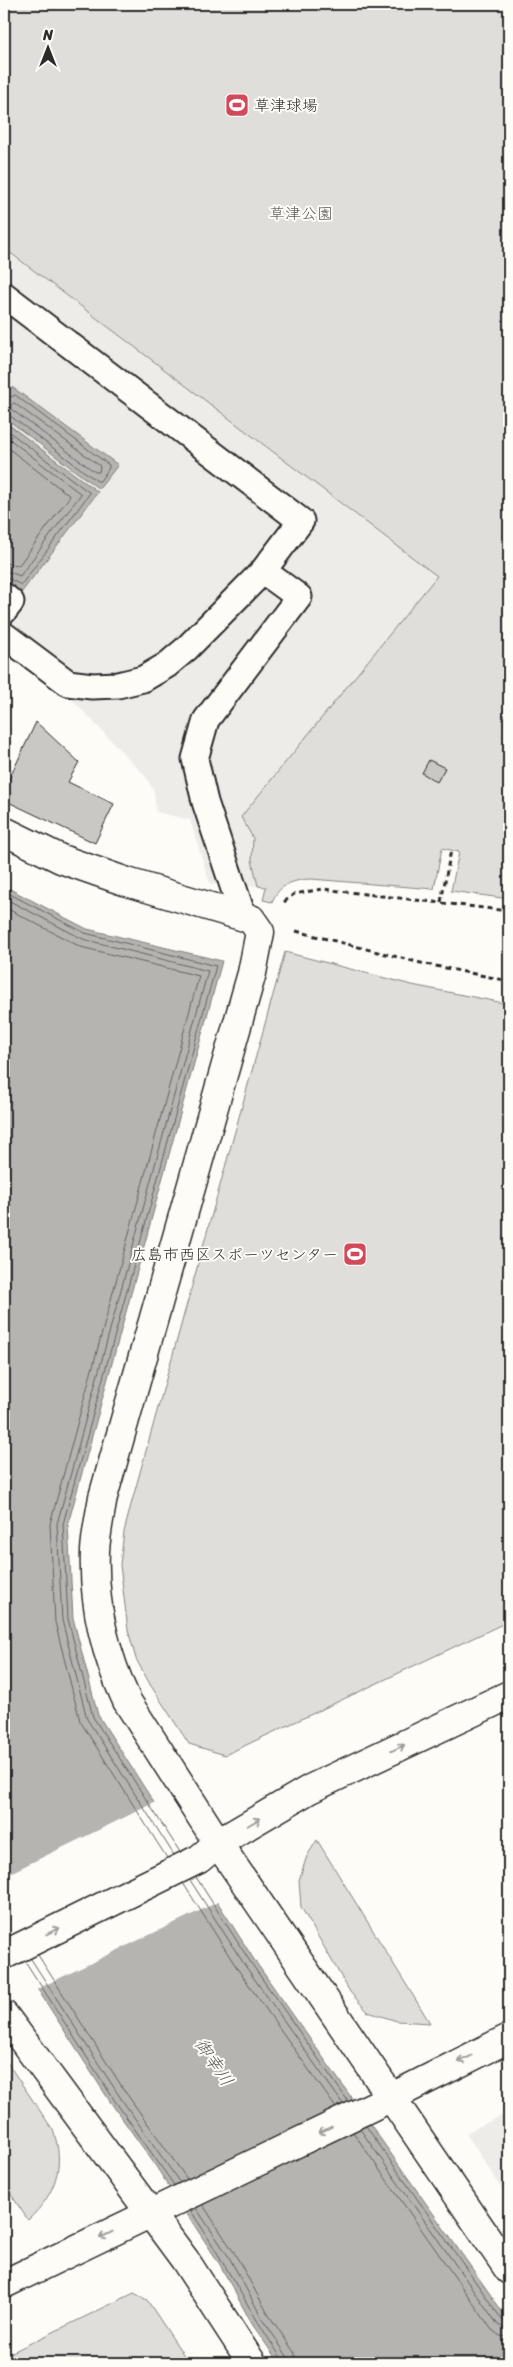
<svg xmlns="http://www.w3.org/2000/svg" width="513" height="2367" font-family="Sriracha,'Klee One',sans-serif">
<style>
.built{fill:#edece8}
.green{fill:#dfdeda;stroke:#858482}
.water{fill:#b5b4b1;stroke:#7e7d7b}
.pier{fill:#fdfcf7}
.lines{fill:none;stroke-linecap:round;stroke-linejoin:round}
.shore{stroke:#626261;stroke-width:1}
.building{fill:#c9c8c4;stroke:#2b2b2b}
.lane-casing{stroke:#2b2b2b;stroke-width:29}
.street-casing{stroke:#2b2b2b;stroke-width:31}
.secondary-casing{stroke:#2b2b2b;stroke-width:31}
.path{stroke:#2b2b2b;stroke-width:3;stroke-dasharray:5 4;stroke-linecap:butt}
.lane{stroke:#fdfcf7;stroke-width:25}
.street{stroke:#fdfcf7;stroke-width:28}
.secondary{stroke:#fdfcf7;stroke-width:28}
.oneway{stroke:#9e9e9b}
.labels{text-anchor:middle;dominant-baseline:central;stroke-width:4;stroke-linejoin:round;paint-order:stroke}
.poi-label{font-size:16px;fill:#2b2b2b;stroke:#fdfcf7;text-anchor:start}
.park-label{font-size:16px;fill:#585857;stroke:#fdfcf7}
.water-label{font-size:18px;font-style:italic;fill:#5b5b5a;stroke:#fdfcf7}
</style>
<rect width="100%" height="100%" fill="#fdfcf7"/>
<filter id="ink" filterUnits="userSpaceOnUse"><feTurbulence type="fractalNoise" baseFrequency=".02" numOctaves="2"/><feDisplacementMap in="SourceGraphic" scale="10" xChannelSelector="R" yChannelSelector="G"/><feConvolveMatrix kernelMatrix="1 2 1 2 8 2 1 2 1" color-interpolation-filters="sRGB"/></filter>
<g filter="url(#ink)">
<!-- built -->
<path class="built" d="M 4,249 L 437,576 L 241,817 L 253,838 L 252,860 L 258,886 L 210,884 L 190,820 L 156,812 L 154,791 L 146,777 L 68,695 L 4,647 Z
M 509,2112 L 509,2200 L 466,2133 Z"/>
<!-- green -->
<path class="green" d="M 4,4 L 509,4 L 509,899 L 451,891 L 459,852 L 442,848 L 434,889 L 311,879 C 292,880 279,885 272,902 L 263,900 L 266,887 L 258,886 L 252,860 L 253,838 L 241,817 L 437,576 L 4,248 Z
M 285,952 L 412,985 L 509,1004 L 509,1621 L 225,1755 L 189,1744 L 151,1686 L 136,1659 L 128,1630 L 120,1565 L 124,1532 L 132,1501 Z
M 317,1840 L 430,2023 L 397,2021 L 368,2012 L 350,1992 L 301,1907 L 299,1880 L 307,1856 Z
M 4,2058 L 53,2130 C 66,2166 55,2195 28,2220 L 4,2184 Z
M 134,2293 L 147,2300 L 189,2363 L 4,2363 L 4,2356 Z"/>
<!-- water -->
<path class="water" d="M 12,387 L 118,465 L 99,489 L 4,417 L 4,398 Z
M 4,421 L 98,492 L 21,593 L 4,580 Z
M 4,886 L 87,929 L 222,961 L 68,1524 L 73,1618 L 98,1715 L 255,1961 L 509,2321 L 509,2363 L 279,2363 L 252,2324 L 219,2263 L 151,2159 L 111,2103 L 4,1937 Z"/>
<!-- pier -->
<path class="pier" d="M 156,1802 L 220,1901 L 35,1990 L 4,1942 L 4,1876 Z"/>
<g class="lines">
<!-- shore -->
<path class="shore" d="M 4,400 L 15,395 L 109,465 L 109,468 L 100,481 L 97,481 L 9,415 L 4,413
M 14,403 L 100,466 L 99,472 L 95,472 L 11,409 L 11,406 Z
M 4,428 L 90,493 L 21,585 L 4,576
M 4,435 L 81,494 L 20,576 L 4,570
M 4,445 L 70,496 L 19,565 L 4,563
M 4,891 L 85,933 L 216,966 L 63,1524 L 68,1619 L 93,1717 L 180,1852
M 4,898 L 83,939 L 208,971 L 57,1524 L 62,1620 L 87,1719 L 174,1855
M 4,907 L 81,947 L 199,976 L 50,1524 L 55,1622 L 80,1721 L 167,1858
M 196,1877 L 251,1963 L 348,2101
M 190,1880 L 246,1967 L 343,2104
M 183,1883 L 239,1971 L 336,2108
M 38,1955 L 126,2093 L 187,2179
M 31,1959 L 120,2097 L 180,2183
M 25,1961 L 115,2101 L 174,2185
M 366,2126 L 503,2321 L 509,2323
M 360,2129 L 498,2325 L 509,2330
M 353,2132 L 492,2330 L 500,2336 L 509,2337
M 203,2205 L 235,2254 L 268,2314 L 294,2352 L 297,2363
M 196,2208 L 229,2257 L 262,2318 L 287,2356 L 289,2363
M 191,2211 C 223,2259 249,2311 282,2359 L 283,2363"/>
</g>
<!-- building -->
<path class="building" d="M 36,722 L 79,762 L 68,782 L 114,804 L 95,843 L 4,800 L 4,790 Z
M 429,760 L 445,768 L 437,782 L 422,773 Z"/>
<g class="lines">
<!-- lane casing -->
<g class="lane-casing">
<path id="lane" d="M 4,295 L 301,521 L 263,571 L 299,597 L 206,720 L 195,759 L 205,802 L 243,916
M 4,596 L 11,602 L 4,611
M 4,635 L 68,683 L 92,686 L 118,685 L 143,679 L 167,665 L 186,649 L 263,571"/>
</g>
<!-- street casing -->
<g class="street-casing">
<path id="street" d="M 4,831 L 61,859 L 127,882 L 251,919 L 260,932 L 252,973 L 103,1497 C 100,1515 96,1533 95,1551 C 93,1603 105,1654 127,1701 L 218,1843"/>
</g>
<!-- secondary casing -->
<g class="secondary-casing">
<path id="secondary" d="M 218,1843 L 509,2270
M 4,1955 L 199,1859 L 218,1843 L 310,1789 L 509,1695
M 4,2015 L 185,2260 L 252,2363
M 4,2284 L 392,2097 L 509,2038"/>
</g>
<!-- path -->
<path class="path" d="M 284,902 L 294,894 L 323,889 L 509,911
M 441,902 L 451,850
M 296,931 L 421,963 L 509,981"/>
<!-- lane -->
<use href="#lane" class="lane"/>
<!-- street -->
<use href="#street" class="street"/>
<!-- secondary -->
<use href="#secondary" class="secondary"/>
</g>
<!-- one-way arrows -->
<defs><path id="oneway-shaft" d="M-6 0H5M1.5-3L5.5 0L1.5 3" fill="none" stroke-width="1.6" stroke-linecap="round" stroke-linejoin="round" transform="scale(1.25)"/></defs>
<g class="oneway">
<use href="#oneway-shaft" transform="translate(398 1748) rotate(-25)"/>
<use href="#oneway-shaft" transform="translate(254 1822) rotate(-30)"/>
<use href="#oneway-shaft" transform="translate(53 1931) rotate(-26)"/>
<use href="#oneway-shaft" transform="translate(465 2059) rotate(154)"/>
<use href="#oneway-shaft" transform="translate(325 2130) rotate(154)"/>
<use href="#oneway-shaft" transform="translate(106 2235) rotate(154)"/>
</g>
</g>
<!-- icons -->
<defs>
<g id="stadium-square" transform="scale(1.25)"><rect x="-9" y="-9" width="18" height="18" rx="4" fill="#d1495b" stroke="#fdfcf7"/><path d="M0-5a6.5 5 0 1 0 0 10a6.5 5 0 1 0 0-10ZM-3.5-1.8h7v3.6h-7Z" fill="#fff"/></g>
</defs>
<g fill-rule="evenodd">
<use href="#stadium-square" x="237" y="105"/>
<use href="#stadium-square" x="355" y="1254"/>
</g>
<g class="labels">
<!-- poi labels -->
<g class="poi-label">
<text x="254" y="105">草津球場</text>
<text x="338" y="1254" text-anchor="end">広島市西区スポーツセンター</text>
</g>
<!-- park labels -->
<g class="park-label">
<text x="301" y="213">草津公園</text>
</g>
<!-- water labels -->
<g class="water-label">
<text transform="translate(214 2062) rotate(56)">御幸川</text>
</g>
</g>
<!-- margin -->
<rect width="513" height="2367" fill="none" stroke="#fdfcf7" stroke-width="20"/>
<rect x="10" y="10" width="493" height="2347" fill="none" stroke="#2b2b2b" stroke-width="2" filter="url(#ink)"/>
<!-- north arrow -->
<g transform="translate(48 48)" stroke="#fdfcf7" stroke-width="4" paint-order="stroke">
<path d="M0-4L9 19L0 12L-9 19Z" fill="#2b2b2b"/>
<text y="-8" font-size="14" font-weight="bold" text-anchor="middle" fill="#2b2b2b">N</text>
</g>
</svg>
